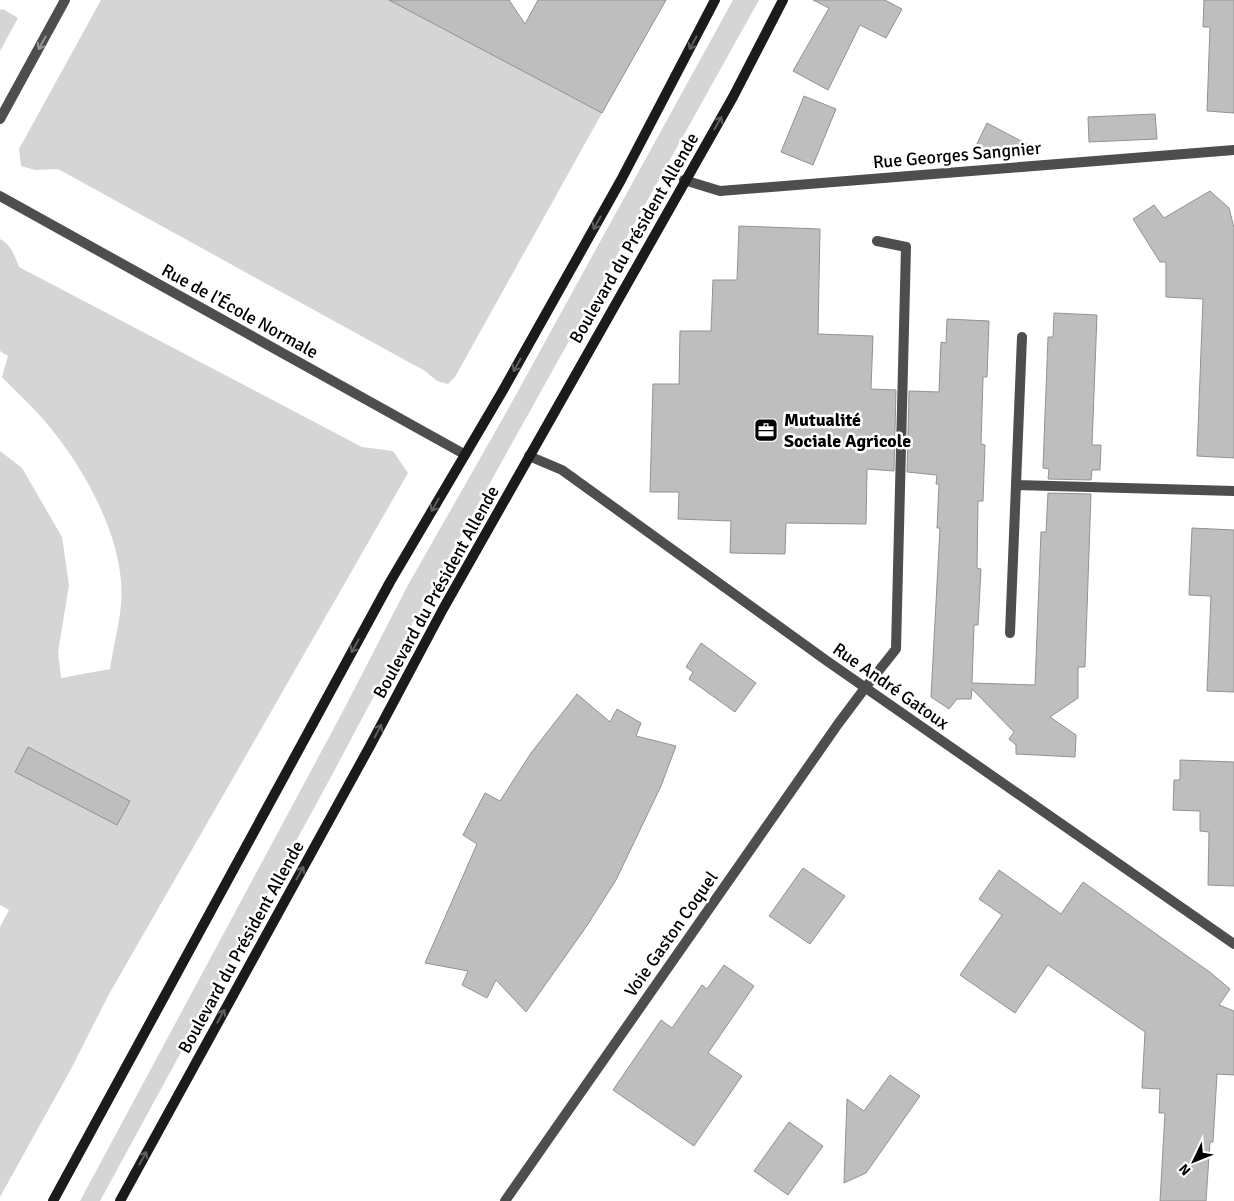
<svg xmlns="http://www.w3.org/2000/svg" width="1234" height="1201" font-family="Signika,sans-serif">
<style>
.green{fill:#d5d5d5}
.building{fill:#bebebe;stroke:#929292}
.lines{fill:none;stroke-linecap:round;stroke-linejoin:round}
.lane{stroke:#4e4e4e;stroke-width:10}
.street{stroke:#4e4e4e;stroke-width:10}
.secondary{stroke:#1b1b1b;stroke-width:10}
.oneway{stroke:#959595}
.oneway2{stroke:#5f5f5f}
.labels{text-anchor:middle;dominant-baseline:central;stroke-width:5;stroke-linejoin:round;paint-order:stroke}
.street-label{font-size:18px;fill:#000;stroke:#fff}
.poi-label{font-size:18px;font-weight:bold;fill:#000;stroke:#fff;text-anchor:start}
</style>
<rect width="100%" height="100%" fill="#fff"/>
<!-- green -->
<path class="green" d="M 101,0 L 390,0 L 602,113 L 455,377 L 448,384 L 437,381 L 425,371 L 58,169 L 35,170 L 21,166 L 19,149 Z
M 733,0 L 759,0 L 427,596 L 332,775 L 100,1201 L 80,1201 L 342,713 L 408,585 L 507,411 Z
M 3,9 L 18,18 L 0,51 L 0,10 Z
M 0,239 C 11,244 15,257 19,267 L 362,447 L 393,451 L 408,473 L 108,996 L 71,1069 L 0,1197 L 0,927 L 9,910 L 0,905 L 0,451 L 22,468 L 62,537 L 69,585 L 58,652 L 61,678 L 110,669 C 113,648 119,626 121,605 C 127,542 83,464 42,418 C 30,404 15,391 2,377 L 8,356 L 0,351 Z"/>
<!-- building -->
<path class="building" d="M 389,0 L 509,0 L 525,24 L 538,0 L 666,0 L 602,113 Z
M 813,0 L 885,0 L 902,9 L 886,38 L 860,25 L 828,90 L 793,71 L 829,8 Z
M 1204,0 L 1234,0 L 1234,113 L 1207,111 L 1210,27 L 1203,27 Z
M 804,96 L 836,109 L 813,165 L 781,152 Z
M 1155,114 L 1157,139 L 1089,142 L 1088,117 Z
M 987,123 L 1038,150 L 972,154 Z
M 1210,191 L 1229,208 L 1234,228 L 1234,458 L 1197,456 L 1203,299 L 1166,297 L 1166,262 L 1160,262 L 1133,219 L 1154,205 L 1164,218 Z
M 739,226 L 820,229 L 818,334 L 873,336 L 871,389 L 896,390 L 894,471 L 867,469 L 866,524 L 786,523 L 785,554 L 730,553 L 731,521 L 678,519 L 679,492 L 650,492 L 653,384 L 679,384 L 680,331 L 711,331 L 713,280 L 737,280 Z
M 1054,313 L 1097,315 L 1092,445 L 1101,445 L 1100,470 L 1092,470 L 1091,480 L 1048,479 L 1049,469 L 1043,468 L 1048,337 L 1053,337 Z
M 947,319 L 989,321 L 987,377 L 983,377 L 981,444 L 985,445 L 983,501 L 978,501 L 977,568 L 981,569 L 978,625 L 974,625 L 972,683 L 1035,685 L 1041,532 L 1046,532 L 1048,493 L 1091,494 L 1085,667 L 1078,667 L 1078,698 L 1050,717 L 1076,735 L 1075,757 L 1016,754 L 1016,745 L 1009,739 L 1014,732 L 972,689 L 971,699 L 957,699 L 949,709 L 931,697 L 940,528 L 937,528 L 939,484 L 936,484 L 937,475 L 907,472 L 909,391 L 939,392 L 941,342 L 946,343 Z
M 1192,528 L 1234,530 L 1234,692 L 1207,691 L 1211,596 L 1189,595 Z
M 701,643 L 756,683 L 735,712 L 689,679 L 693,672 L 686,667 Z
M 577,694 L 610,722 L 617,709 L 641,723 L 636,736 L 676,746 L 661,786 L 616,880 L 586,927 L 526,1012 L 496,980 L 487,998 L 462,985 L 468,971 L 425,963 L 477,844 L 463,835 L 485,793 L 500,801 L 531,753 Z
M 28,747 L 130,801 L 117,825 L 15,772 Z
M 1180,760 L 1234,762 L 1234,886 L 1208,885 L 1209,832 L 1200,831 L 1200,811 L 1173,810 L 1174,780 L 1180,780 Z
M 803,868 L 845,896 L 810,944 L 769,916 Z
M 999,870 L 1061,914 L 1083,882 L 1211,973 L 1230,989 L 1219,1005 L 1234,1011 L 1234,1075 L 1217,1074 L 1213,1142 L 1210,1142 L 1206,1201 L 1160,1201 L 1165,1113 L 1159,1113 L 1160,1089 L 1142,1088 L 1145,1032 L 1048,965 L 1015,1013 L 960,975 L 1002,915 L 979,899 Z
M 724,965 L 754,986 L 708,1053 L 742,1076 L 694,1146 L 613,1090 L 661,1020 L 672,1028 L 702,985 L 707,989 Z
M 890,1075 L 920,1096 L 866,1173 L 844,1183 L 847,1099 L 864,1111 Z
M 789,1122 L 823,1146 L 788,1195 L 754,1171 Z"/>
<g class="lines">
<!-- lane -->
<path class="lane" d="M 865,688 L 896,649 L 906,247 L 877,241"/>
<!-- street -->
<path class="street" d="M 0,119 L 65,0
M 684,180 L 720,191 L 1234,150
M 0,196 L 464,454
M 529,456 L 562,470 L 827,661 L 1234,944
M 1016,485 L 1234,491
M 1010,633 L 1022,337
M 505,1201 L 838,724 L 865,688"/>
<!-- secondary -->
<path class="secondary" d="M 53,1201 L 390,582 L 502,392 L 621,180 L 715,0
M 120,1201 L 370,746 L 443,609 L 733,97 L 783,0"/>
</g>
<!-- one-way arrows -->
<defs><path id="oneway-shaft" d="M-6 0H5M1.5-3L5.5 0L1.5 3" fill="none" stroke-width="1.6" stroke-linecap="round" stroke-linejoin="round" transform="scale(1.25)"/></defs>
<use class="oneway" href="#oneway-shaft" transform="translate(42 43) rotate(119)"/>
<g class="oneway2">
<use href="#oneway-shaft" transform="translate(693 43) rotate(118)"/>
<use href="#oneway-shaft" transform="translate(718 123) rotate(-60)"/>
<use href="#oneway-shaft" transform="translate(597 223) rotate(119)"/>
<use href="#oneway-shaft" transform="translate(517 365) rotate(119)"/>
<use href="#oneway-shaft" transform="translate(435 505) rotate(120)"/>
<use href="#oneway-shaft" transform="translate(355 646) rotate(119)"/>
<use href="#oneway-shaft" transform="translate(378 731) rotate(-62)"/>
<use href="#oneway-shaft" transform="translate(300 873) rotate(-61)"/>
<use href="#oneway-shaft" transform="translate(221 1016) rotate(-61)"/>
<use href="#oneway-shaft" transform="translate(143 1158) rotate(-61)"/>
</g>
<!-- icons -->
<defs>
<g id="office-square" transform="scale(1.25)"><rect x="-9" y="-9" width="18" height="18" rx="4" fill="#000" stroke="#fff"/><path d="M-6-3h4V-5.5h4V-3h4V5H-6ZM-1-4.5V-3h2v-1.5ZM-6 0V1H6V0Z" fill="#fff"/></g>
</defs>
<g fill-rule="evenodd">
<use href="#office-square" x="766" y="430"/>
</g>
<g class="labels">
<!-- street labels -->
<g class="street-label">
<text transform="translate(957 155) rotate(-5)">Rue Georges Sangnier</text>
<text transform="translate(634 238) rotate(-60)">Boulevard du Président Allende</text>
<text transform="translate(240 311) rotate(29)">Rue de l'École Normale</text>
<text transform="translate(436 592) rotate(-61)">Boulevard du Président Allende</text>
<text transform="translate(891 686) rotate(35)">Rue André Gatoux</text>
<text transform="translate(671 934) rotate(-55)">Voie Gaston Coquel</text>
<text transform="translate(241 947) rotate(-61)">Boulevard du Président Allende</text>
</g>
<!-- poi labels -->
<g class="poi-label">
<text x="784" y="420">Mutualité<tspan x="784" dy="21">Sociale Agricole</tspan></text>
</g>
</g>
<!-- north arrow -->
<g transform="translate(1194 1161) rotate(227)" stroke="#ffffff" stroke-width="4" paint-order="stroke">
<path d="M0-4L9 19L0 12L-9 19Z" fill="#000000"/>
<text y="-8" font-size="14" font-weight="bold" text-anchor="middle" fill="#000000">N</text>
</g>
</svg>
